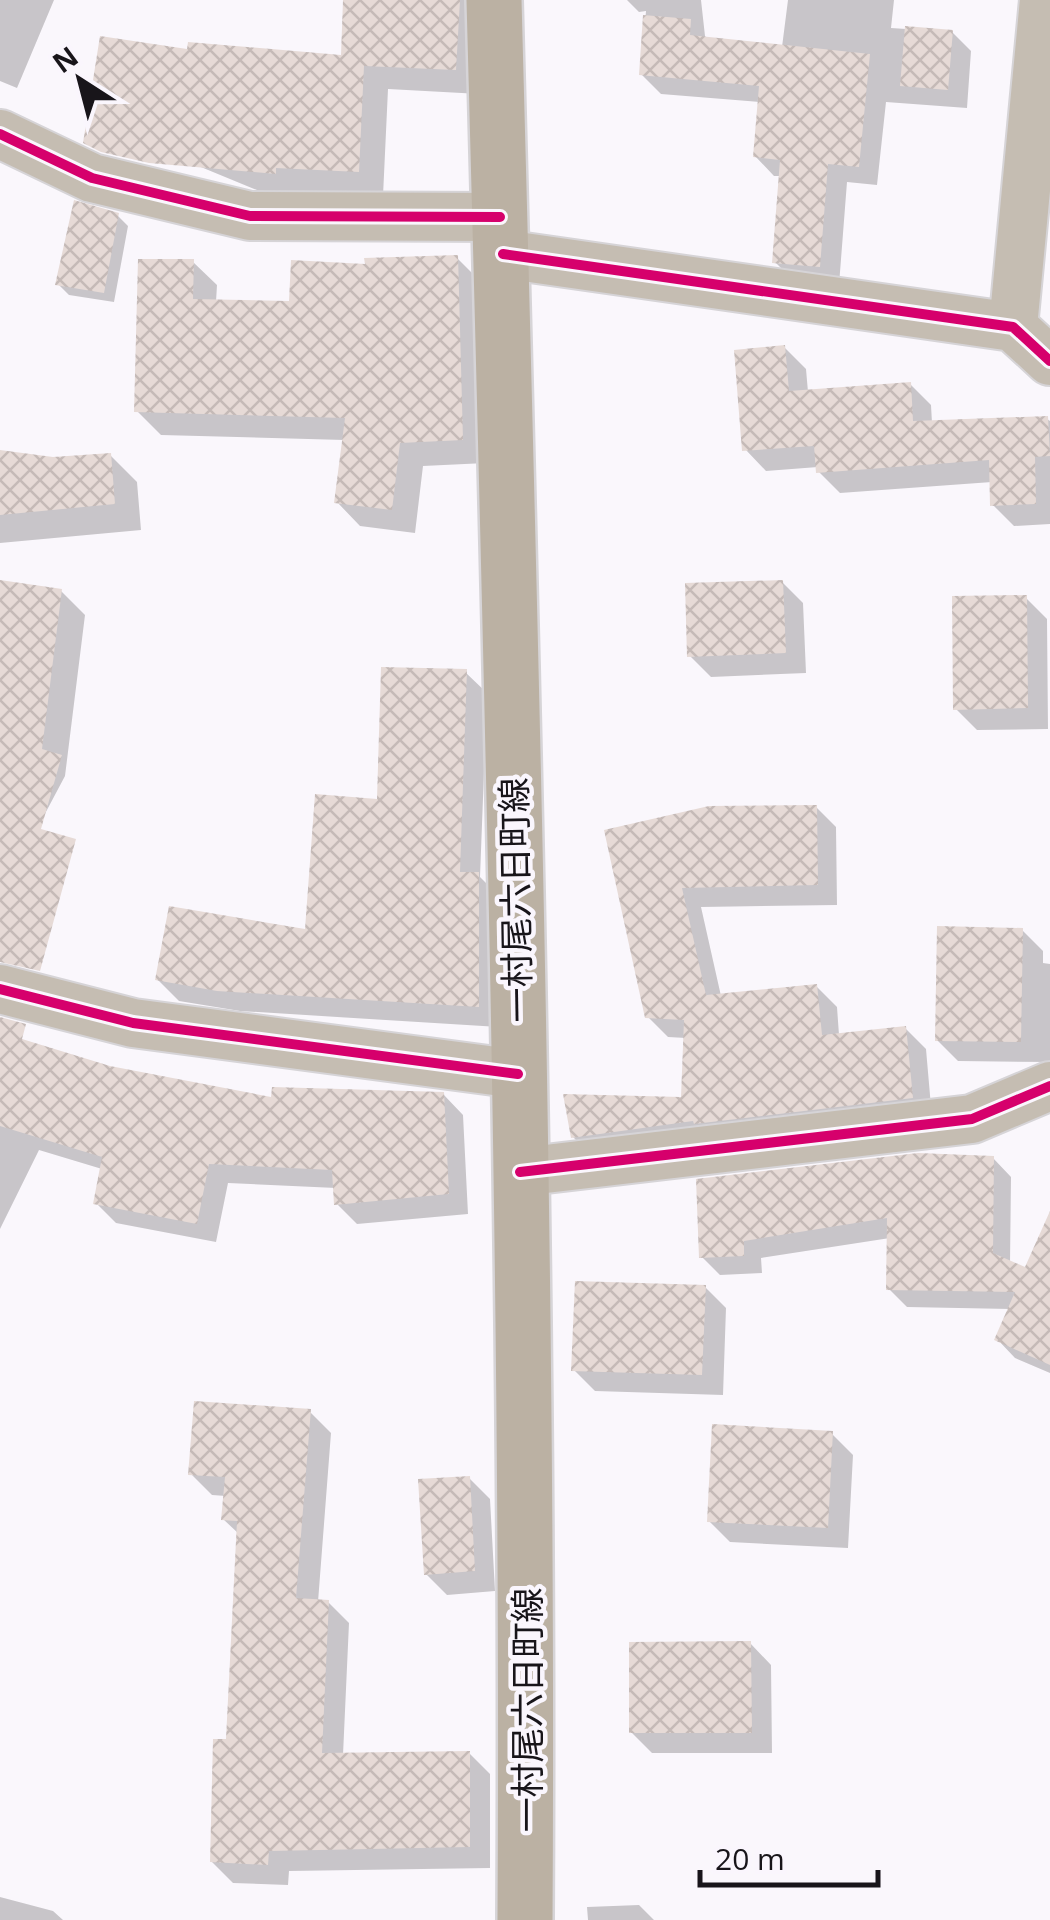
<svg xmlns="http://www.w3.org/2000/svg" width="1050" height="1920" font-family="'Open Sans','Noto Sans JP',sans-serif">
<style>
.shadow{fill:#0003}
.building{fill:url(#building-cross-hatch)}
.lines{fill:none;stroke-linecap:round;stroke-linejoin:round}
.street-casing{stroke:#d6d4d7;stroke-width:52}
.secondary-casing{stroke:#d6d4d7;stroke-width:60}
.street{stroke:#c5bdb2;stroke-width:48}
.secondary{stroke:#bbb1a3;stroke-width:55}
.cycleway-casing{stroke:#faf6fd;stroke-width:16}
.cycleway{stroke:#d6006c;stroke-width:10}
.labels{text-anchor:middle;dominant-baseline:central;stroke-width:9;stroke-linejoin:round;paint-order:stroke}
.street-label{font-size:35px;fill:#18151a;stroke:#faf6fd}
</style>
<defs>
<pattern id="building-cross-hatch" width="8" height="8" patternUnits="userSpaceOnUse" patternTransform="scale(2.5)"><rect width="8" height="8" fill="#e6dad6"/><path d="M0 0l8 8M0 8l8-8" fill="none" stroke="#c5bab7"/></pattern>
</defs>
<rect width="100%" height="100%" fill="#faf7fc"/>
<!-- shadow -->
<path class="shadow" d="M 0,0 L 54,0 L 17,88 L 0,81 Z
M 346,0 L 485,0 L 480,94 L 388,89 L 383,196 L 300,192 L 300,198 L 269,195 L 116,132 L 189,52 L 343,57 Z
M 627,0 L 701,0 L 705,36 L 708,40 L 782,47 L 788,0 L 894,0 L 891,28 L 952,32 L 971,51 L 967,108 L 886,102 L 877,185 L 847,182 L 839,285 L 794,281 L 775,262 L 781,176 L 774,176 L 755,156 L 760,102 L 661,94 L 641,74 L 646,11 L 639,12 Z
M 117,215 L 128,226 L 114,302 L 69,295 L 58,284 Z
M 457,258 L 481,282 L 486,463 L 423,466 L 415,533 L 360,526 L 337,502 L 344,440 L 161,435 L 137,411 L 193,262 L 217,285 L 216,302 L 291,303 L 367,266 Z
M 785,348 L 806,369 L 808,392 L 910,384 L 931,405 L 932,423 L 1047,419 L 1050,421 L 1050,524 L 1014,526 L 993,505 L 992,482 L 840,493 L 819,472 L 818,467 L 766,471 L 745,449 Z
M 0,452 L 53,460 L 110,455 L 137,482 L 141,530 L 0,543 Z
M 782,582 L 803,603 L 806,673 L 711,677 L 690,656 Z
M 0,583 L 61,591 L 85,615 L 65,776 L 39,825 L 0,809 Z
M 1026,598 L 1047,619 L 1048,729 L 977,730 L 955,708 Z
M 465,672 L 487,693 L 480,877 L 499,896 L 499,1027 L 240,1011 L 179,1001 L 158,980 L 307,932 L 379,802 Z
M 816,807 L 836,827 L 837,905 L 701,907 L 721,996 L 816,986 L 837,1007 L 839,1035 L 905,1028 L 926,1049 L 932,1118 L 594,1158 L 573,1137 L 683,1099 L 686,1038 L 668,1037 L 648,1017 L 607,832 Z
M 1022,930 L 1043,951 L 1043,963 L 1050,964 L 1050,1062 L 958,1061 L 937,1040 Z
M 0,1035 L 110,1068 L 273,1100 L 443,1094 L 463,1115 L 468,1214 L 357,1224 L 337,1204 L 336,1188 L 228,1183 L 216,1242 L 116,1223 L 96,1203 L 102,1169 L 39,1150 L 0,1229 Z
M 993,1158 L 1011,1177 L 1010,1264 L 1050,1281 L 1050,1373 L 1015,1358 L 997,1339 L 1010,1309 L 907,1307 L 889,1289 L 890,1238 L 761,1258 L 762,1273 L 720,1275 L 701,1256 L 698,1181 Z
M 705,1287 L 726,1308 L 723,1395 L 595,1391 L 574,1370 Z
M 310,1412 L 331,1433 L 318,1602 L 328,1602 L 349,1623 L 343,1755 L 469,1753 L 490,1774 L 490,1868 L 289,1871 L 288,1885 L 233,1883 L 212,1862 L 229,1742 L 239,1534 L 223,1519 L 226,1496 L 212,1495 L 191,1474 Z
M 832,1434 L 853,1455 L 848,1548 L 730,1542 L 709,1521 Z
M 469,1478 L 490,1499 L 495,1591 L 447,1595 L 426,1574 Z
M 750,1643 L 771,1665 L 772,1753 L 652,1753 L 631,1732 Z
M 0,1897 L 53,1911 L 63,1920 L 0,1920 Z
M 639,1905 L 654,1920 L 588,1920 L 587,1907 Z"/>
<!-- building -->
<path class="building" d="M 343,0 L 460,0 L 456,70 L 364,66 L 359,172 L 276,168 L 276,174 L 149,163 L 101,152 L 83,143 L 100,36 L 187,49 L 188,42 L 341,55 Z
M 643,15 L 691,19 L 690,35 L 870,54 L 859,167 L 828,164 L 820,267 L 772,263 L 780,160 L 753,157 L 759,86 L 639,75 Z
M 905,26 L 953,30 L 948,90 L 900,86 Z
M 74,200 L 119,213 L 104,293 L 55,285 Z
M 458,255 L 463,440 L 400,443 L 392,510 L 334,503 L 345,418 L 134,412 L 138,259 L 194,259 L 193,299 L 289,301 L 291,260 L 365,264 L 364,258 Z
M 785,345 L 789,391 L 911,382 L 913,421 L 1048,416 L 1050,456 L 1035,457 L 1036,504 L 990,506 L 989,460 L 816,473 L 814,446 L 742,451 L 734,350 Z
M 0,450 L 53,457 L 111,453 L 115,504 L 0,515 Z
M 0,580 L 62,589 L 42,749 L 62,755 L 41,829 L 76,839 L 40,971 L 0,962 Z
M 783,580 L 786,653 L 687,657 L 685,583 Z
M 1027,595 L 1028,708 L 953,710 L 952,596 Z
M 381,667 L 467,669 L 460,872 L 479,872 L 479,1007 L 217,991 L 155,980 L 169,906 L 305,929 L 315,794 L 377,799 Z
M 817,805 L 818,885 L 682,888 L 706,995 L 817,984 L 822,1035 L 906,1026 L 913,1098 L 694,1124 L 693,1121 L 571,1138 L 563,1094 L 681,1097 L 684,1020 L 645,1018 L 604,830 L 709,806 Z
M 937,926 L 1023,928 L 1021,1042 L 935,1041 Z
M 0,1017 L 26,1024 L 22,1039 L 110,1066 L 271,1097 L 272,1087 L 444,1092 L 449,1194 L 334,1205 L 332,1170 L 209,1164 L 197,1224 L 93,1204 L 102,1157 L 0,1126 Z
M 918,1153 L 994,1156 L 993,1253 L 1025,1267 L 1050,1211 L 1050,1365 L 994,1340 L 1015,1292 L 886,1290 L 887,1218 L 744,1241 L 744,1256 L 699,1258 L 696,1179 Z
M 575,1281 L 706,1285 L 702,1375 L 571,1371 Z
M 194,1401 L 311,1409 L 296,1598 L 329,1600 L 322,1753 L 470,1751 L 470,1847 L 269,1851 L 268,1865 L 210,1862 L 213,1739 L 226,1739 L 237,1521 L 221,1520 L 225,1477 L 188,1475 Z
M 712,1424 L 833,1431 L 828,1528 L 707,1522 Z
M 470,1476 L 475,1571 L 424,1575 L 418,1479 Z
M 751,1641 L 752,1733 L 629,1733 L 629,1642 Z"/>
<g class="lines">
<!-- street casing -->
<g class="street-casing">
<path id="street" d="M 0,134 L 92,178 L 250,216 L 500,217
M 503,254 L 1013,327 L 1050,361
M 1013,327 L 1044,0
M 0,989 L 133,1023 L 518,1074
M 520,1172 L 972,1119 L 1050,1086"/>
</g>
<!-- secondary casing -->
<g class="secondary-casing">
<path id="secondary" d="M 494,0 C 511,640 529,1280 525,1920"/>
</g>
<!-- street -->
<use href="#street" class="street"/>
<!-- secondary -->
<use href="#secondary" class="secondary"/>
<!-- cycleway casing -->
<g class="cycleway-casing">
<path id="cycleway" d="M 0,134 L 92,178 L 250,216 L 500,217
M 503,254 L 1013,327 L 1050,361
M 0,989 L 133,1023 L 518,1074
M 520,1172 L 972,1119 L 1050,1086"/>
</g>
<!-- cycleway -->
<use href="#cycleway" class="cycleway"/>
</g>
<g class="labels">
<!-- street labels -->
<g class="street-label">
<text transform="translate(515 900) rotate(-91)">一村尾六日町線</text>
<text transform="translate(526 1710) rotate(-90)">一村尾六日町線</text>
</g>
</g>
<!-- north arrow -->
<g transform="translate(80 80) rotate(324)" stroke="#faf6fd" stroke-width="8" paint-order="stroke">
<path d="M0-8L18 38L0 25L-18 38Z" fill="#18151a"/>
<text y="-15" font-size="28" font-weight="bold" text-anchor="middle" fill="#18151a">N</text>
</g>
<!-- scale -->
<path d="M700 1870v15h178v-15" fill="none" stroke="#18151a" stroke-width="5"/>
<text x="715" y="1870" font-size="30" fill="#18151a" stroke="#faf6fd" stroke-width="8" paint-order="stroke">20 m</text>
</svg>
